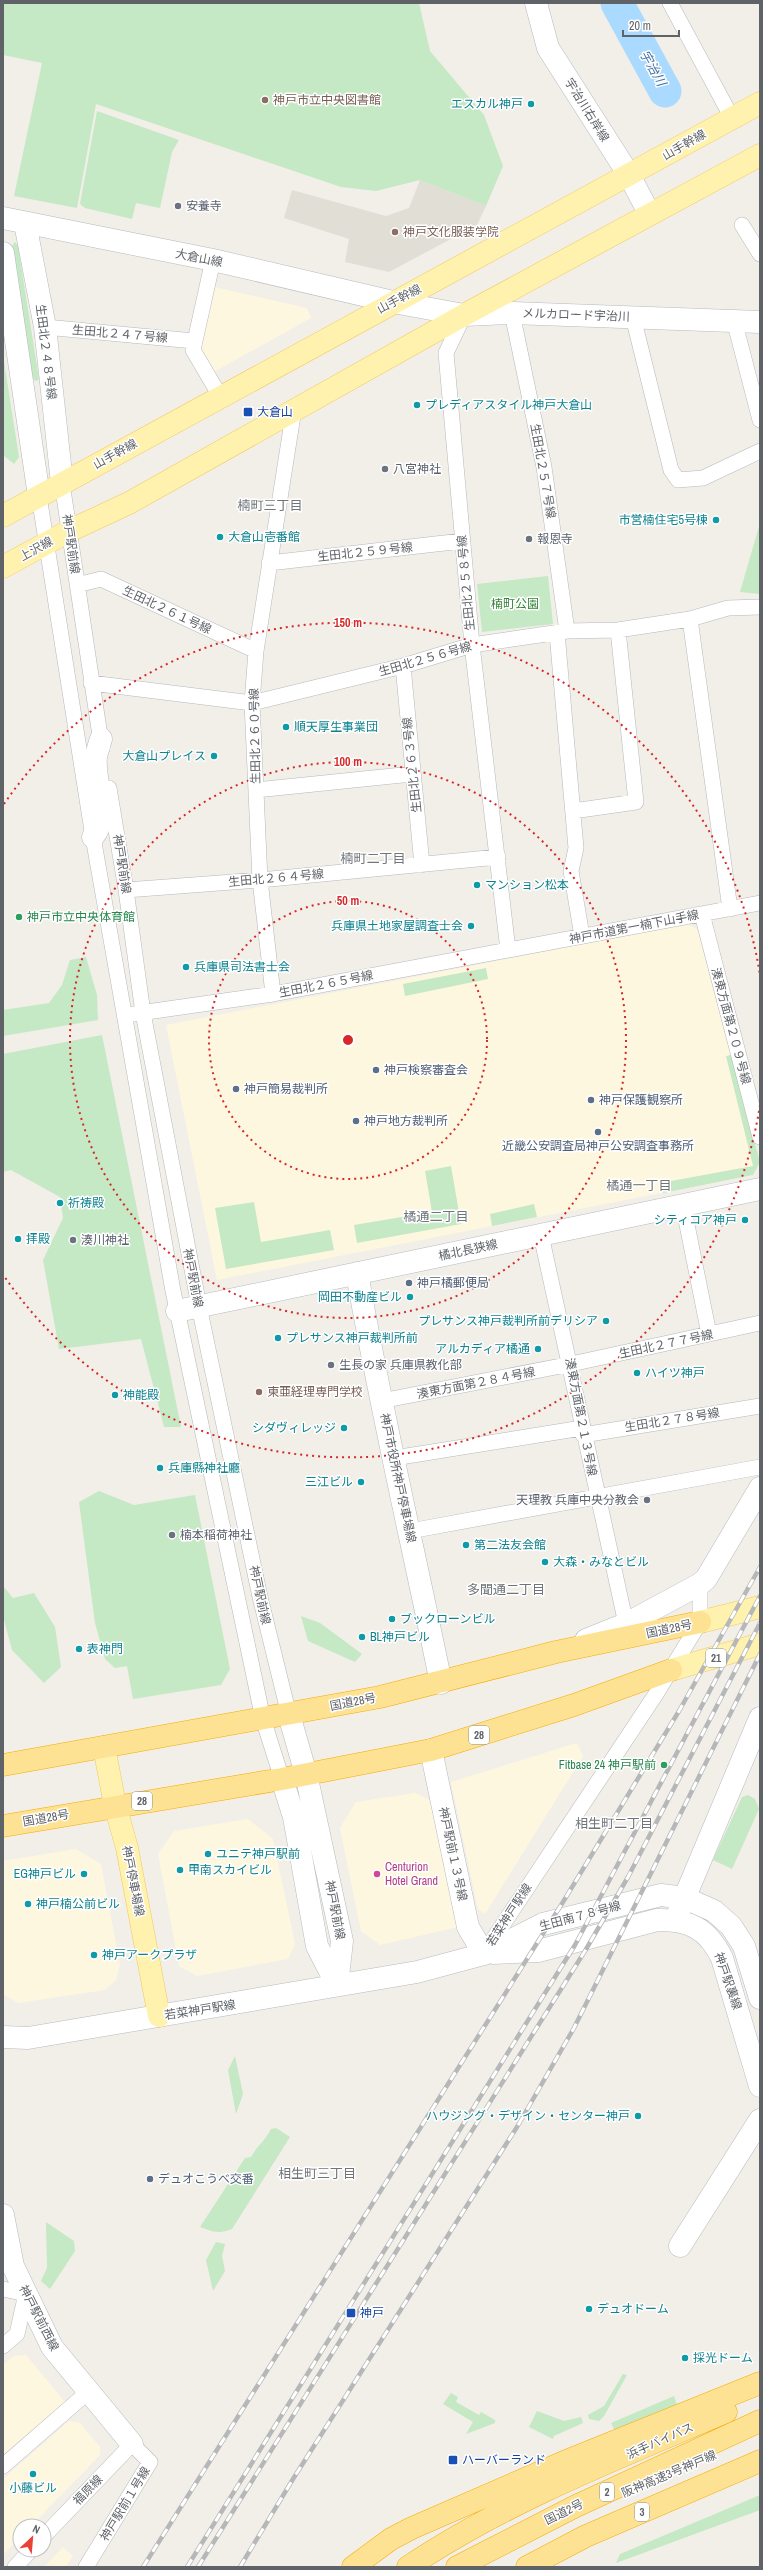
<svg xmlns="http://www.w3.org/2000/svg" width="763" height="2570" font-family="'Archivo Narrow','Noto Sans JP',sans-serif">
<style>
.commercial{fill:#fef7e0}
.education{fill:#e1ded6}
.green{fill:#c5e8c5}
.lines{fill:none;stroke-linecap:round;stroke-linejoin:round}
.river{stroke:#aadaff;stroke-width:33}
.street-casing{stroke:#b5b8bc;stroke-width:16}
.secondary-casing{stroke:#b6babf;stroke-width:23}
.primary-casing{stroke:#f2c960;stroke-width:23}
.highway-casing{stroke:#f9ab00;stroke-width:23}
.street{stroke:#fff;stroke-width:15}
.secondary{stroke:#fff;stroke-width:22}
.primary{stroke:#fff2af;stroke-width:22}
.highway{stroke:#fde293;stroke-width:22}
.rail-casing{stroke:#b6b7b8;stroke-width:4.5}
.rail{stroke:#fff;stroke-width:3;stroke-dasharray:9;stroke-linecap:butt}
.ring{fill:none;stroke:#d62828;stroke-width:2;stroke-dasharray:2 4}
.education-dot{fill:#8d6e63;stroke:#fff;stroke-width:1.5}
.culture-dot{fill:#0f9aa8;stroke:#fff;stroke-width:1.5}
.worship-dot{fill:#6b7280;stroke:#fff;stroke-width:1.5}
.transit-dot{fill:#1a4fb4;stroke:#fff;stroke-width:1.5}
.leisure-dot{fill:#2e9e5b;stroke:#fff;stroke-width:1.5}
.service-dot{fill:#5c6f8a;stroke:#fff;stroke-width:1.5}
.hotel-dot{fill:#d1479c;stroke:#fff;stroke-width:1.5}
.labels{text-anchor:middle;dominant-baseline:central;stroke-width:3;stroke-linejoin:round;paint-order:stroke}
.shield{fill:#fff;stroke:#8f9295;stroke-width:1}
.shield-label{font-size:11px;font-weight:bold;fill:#5f6368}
.education-label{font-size:12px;fill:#785e54;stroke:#fff;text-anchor:start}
.culture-label{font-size:12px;fill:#0d838f;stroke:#fff;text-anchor:start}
.street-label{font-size:12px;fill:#5f6368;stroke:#fff}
.worship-label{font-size:12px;fill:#5b616d;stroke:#fff;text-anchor:start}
.transit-label{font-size:12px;fill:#164399;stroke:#fff;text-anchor:start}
.park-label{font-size:12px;fill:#348238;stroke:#fff}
.leisure-label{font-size:12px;fill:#27864d;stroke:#fff;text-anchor:start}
.service-label{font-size:12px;fill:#4e5e75;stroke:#fff;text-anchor:start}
.hotel-label{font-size:12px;fill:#b23c85;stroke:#fff;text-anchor:start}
.water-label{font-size:13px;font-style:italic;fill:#4174aa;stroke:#fff}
.neighbourhood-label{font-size:13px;fill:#70757a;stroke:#fff}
.centre{fill:#d62828;stroke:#fff;stroke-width:2}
.ring-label{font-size:12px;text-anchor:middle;font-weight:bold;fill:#d62828;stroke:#fff;stroke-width:3;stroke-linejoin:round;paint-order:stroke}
</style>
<rect width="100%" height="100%" fill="#f1efe8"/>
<!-- commercial -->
<path class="commercial" d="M 214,287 L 307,308 L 311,318 L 212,373 L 199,351 Z
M 688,924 L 697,929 L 760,1162 L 753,1175 L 217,1280 L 166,1025 Z
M 577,1743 L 583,1756 L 485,1914 L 478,1909 L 451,1782 Z
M 415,1793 L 431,1801 L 458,1927 L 380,1945 L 361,1931 L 340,1828 L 356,1802 Z
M 248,1819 L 273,1839 L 295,1944 L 288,1959 L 197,1976 L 179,1966 L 158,1854 L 174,1831 Z
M 76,1849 L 101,1864 L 120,1965 L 116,1980 L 105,1990 L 18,2003 L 3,1994 L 3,1861 Z
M 26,2355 L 65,2402 L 3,2455 L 3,2365 L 14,2356 Z
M 69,2421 L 80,2423 L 100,2447 L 100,2455 L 31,2526 L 20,2526 L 20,2537 L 3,2555 L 3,2479 Z
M 63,2547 L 73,2556 L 66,2567 L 44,2567 Z"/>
<!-- education -->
<path class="education" d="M 420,180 L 486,206 L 477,225 L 389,272 L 345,262 L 349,239 L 284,218 L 292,190 L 386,216 L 409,208 Z"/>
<!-- green -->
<path class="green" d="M 3,3 L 419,3 L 430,51 L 484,115 L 503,166 L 486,206 L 420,180 L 376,191 L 341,187 L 96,104 L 77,208 L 14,196 L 42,63 L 3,55 Z
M 97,111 L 179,140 L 172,152 L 160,208 L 136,203 L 132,219 L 85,208 L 80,204 Z
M 15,242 L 18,246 L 39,379 L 36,381 L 32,378 L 12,246 Z
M 3,355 L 19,457 L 14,464 L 3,455 Z
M 760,523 L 760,594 L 740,592 Z
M 548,576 L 553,624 L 482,632 L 477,584 Z
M 86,957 L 97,995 L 98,1020 L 3,1036 L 3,1010 L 49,1003 L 62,985 L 70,960 Z
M 486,968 L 488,979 L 405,996 L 403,984 Z
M 102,1035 L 181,1427 L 164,1427 L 141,1339 L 59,1349 L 43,1260 L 63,1218 L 60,1197 L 11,1170 L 3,1172 L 3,1054 Z
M 731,1055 L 760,1162 L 753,1175 L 663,1193 L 660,1183 L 753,1166 L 726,1056 Z
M 451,1166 L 461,1224 L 357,1243 L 354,1225 L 432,1212 L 425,1171 Z
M 254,1202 L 261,1242 L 330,1230 L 334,1250 L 226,1269 L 215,1208 Z
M 534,1204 L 537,1217 L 492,1226 L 490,1214 Z
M 99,1491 L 134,1505 L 195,1495 L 230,1669 L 221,1685 L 133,1699 L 127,1666 L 115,1668 L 105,1659 L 95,1623 L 79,1502 Z
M 3,1586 L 13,1598 L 34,1593 L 55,1627 L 61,1667 L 44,1683 L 12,1650 L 3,1616 Z
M 301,1616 L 320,1623 L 362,1654 L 355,1662 L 308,1641 Z
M 748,1795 L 755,1799 L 759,1809 L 732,1869 L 713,1860 L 742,1797 Z
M 235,2056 L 243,2094 L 236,2114 L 228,2070 Z
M 276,2128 L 290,2137 L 232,2229 C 219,2234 213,2232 200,2227 L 245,2158 L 251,2157 C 257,2146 265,2141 271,2129 Z
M 46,2222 L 74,2241 L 75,2251 L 50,2289 L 41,2281 L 47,2268 Z
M 216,2242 L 225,2244 L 222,2256 L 225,2271 L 213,2291 L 206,2260 Z
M 623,2374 L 627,2375 L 604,2416 L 599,2421 L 589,2419 L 588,2415 L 604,2406 Z
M 451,2393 L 458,2397 L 456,2402 L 479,2415 L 481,2412 L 495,2420 L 495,2423 L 466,2434 L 473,2422 L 443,2404 Z
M 674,2396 L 677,2405 L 615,2431 L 611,2423 Z
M 537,2411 L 564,2421 L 581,2417 L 583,2423 L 554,2436 L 553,2439 L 529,2427 Z
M 760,2495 L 760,2510 L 616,2563 L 620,2554 Z"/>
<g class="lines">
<!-- river -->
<path class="river" d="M 617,3 L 665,91"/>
<!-- street casing -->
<g class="street-casing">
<path id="street" d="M 670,3 L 732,118
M 742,225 L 760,254
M 213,260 L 193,350 L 220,396
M 512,313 L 544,467 L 567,631
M 464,315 L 446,353 L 472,645 L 508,950
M 633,317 L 671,470 L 678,480 L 703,478 L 760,451
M 734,320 L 760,420
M 45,327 L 194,341
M 62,483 L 102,749
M 39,496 L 93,837 L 173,1291 L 263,1719 L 282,1779
M 269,563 L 462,541
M 77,585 L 101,579 L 256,651
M 690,619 L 730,909
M 557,633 L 576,848 L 571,871 L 582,936
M 403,666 L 422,865
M 91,683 L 252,703 L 403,666 L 472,645 L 567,631 L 618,630 L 690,619 L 728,608 L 760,607
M 109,788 L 126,890 L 143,1013 L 199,1306 L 260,1597 L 289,1715
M 256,790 L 412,774
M 573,811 L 636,802 L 618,630
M 126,890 L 260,880 L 498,857
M 702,914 L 760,1137
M 273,994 L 260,880 L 252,703 L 256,651 L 294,409
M 133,1014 L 273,994 L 760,903
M 683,1205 L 709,1334
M 541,1235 L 626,1624
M 381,1401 L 571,1364 L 760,1323
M 583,1435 L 760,1406
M 394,1458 L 582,1428
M 410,1531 L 760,1467
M 484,1953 L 656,1694 L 700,1622 L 700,1584
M 3,2289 L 26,2294 L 17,2334 L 3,2346
M 3,2466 L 88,2392
M 44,2536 L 132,2444 L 150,2462 L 86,2567
M 15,2567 L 31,2550"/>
</g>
<!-- secondary casing -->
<g class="secondary-casing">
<path id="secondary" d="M 536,3 L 548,48 L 629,175 L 649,213
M 3,218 L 213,260 L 393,302 L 464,315 L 512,313 L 760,322
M 25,223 L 45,327 L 62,483
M 3,253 L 39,496
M 93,837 C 112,814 93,784 96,757 C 97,751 99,745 101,739
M 357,1273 C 381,1411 413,1546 441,1683
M 177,1311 L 760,1189
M 586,1640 L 626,1624 L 700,1584 L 706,1579 L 760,1488
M 289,1715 L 306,1774 L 342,1941 L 337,1985
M 431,1750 L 468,1927 L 484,1954
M 282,1779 L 294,1817 L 317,1946 L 337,1985
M 679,1911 L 760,1718
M 493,1953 L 538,1951 L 657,1920 C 689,1919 708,1929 722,1958 L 760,2086
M 3,2037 L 28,2038 L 417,1972 L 484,1954 L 543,1924 L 661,1895 L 685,1898 L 714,1911 L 731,1926 L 744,1946 L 760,1998
M 3,2215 L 13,2266 L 52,2347 L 132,2444
M 680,2246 L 760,2120"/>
</g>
<!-- primary casing -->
<g class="primary-casing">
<path id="primary" d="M 3,516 L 760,103
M 3,567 L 69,531 L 129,503 L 464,315 L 760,155
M 700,1622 L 760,1607
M 671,1670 L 760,1644
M 104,1747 L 115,1805 L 127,1848 L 159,2016"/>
</g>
<!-- highway casing -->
<g class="highway-casing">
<path id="highway" d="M 3,1765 L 380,1697 L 556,1652 L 700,1622
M 3,1826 L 282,1779 L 431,1750 L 574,1705 L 671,1670
M 353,2567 L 391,2539 L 412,2528 L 564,2462 L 760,2383
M 408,2567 C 505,2502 618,2458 726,2412
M 457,2567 L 576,2506 L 760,2421
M 527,2567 L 586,2536 L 760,2461"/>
</g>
<!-- street -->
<use href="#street" class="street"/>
<!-- secondary -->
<use href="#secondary" class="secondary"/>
<!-- primary -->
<use href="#primary" class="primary"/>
<!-- highway -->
<use href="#highway" class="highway"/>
<!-- rail casing -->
<g class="rail-casing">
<path id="rail" d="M 143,2567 L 563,1902 L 679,1711 L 760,1567
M 187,2567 L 575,1945 L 760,1596
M 198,2567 L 585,1951 L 628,1877 L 760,1623
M 240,2567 L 293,2479 L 517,2127 L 574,2028 L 760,1654"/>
</g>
<!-- rail -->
<use href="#rail" class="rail"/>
</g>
<!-- distance rings -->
<g class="ring">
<circle cx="348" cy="1040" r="139"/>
<circle cx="348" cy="1040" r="278"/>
<path d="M760 1105A417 417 0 0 1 4 1276M4 804A417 417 0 0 1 760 975"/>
</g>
<!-- markers -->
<g class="education-dot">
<circle cx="265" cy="100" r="4"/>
<circle cx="395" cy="232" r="4"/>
<circle cx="259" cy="1392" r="4"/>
</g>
<g class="culture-dot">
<circle cx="531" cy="104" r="4"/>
<circle cx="417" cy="405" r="4"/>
<circle cx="716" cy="520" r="4"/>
<circle cx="220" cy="537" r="4"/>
<circle cx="286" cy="727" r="4"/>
<circle cx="214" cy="756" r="4"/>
<circle cx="477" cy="885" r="4"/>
<circle cx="471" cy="926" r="4"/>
<circle cx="186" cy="967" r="4"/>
<circle cx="60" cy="1203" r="4"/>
<circle cx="745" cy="1220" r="4"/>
<circle cx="18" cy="1239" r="4"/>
<circle cx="410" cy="1297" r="4"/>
<circle cx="606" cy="1321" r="4"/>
<circle cx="278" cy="1338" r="4"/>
<circle cx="538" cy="1349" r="4"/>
<circle cx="637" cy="1373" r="4"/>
<circle cx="115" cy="1395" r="4"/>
<circle cx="344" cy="1428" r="4"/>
<circle cx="160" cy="1468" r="4"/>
<circle cx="361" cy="1482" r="4"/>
<circle cx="466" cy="1545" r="4"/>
<circle cx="545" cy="1562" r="4"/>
<circle cx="392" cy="1619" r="4"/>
<circle cx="362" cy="1637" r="4"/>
<circle cx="79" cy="1649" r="4"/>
<circle cx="208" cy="1854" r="4"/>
<circle cx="180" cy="1870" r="4"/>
<circle cx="84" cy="1874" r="4"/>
<circle cx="28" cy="1904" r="4"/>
<circle cx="94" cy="1955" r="4"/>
<circle cx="638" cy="2116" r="4"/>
<circle cx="589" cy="2309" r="4"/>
<circle cx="685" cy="2358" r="4"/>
<circle cx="33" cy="2474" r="4"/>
</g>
<g class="worship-dot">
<circle cx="178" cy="206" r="4"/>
<circle cx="385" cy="469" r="4"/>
<circle cx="529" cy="539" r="4"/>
<circle cx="73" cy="1240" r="4"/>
<circle cx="331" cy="1365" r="4"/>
<circle cx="647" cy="1500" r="4"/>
<circle cx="172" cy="1535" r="4"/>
</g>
<g class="transit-dot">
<rect x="243" y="407" width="10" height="10" rx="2"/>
<rect x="346" y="2308" width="10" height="10" rx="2"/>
<rect x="448" y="2455" width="10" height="10" rx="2"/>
</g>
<g class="leisure-dot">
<circle cx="19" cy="917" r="4"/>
<circle cx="664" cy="1765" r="4"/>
</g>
<g class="service-dot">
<circle cx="376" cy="1070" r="4"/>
<circle cx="236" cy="1089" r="4"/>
<circle cx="591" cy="1100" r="4"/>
<circle cx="356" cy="1121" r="4"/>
<circle cx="598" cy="1132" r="4"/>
<circle cx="409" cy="1283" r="4"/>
<circle cx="150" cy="2179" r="4"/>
</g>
<circle class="hotel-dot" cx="377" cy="1874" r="4"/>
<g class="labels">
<!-- shield labels -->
<g class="shield">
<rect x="706" y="1649" width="20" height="18" rx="3"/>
<rect x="469" y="1726" width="20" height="18" rx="3"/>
<rect x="132" y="1792" width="20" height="18" rx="3"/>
<rect x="600" y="2483" width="14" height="18" rx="3"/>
<rect x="635" y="2503" width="14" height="18" rx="3"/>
</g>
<g class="shield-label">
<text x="716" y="1658">21</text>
<text x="479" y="1735">28</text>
<text x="142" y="1801">28</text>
<text x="607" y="2492">2</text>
<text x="642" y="2512">3</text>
</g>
<!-- education labels -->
<g class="education-label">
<text x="273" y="100">神戸市立中央図書館</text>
<text x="403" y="232">神戸文化服装学院</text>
<text x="267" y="1392">東亜経理専門学校</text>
</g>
<!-- culture labels -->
<g class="culture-label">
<text x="523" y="104" text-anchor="end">エスカル神戸</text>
<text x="425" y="405">プレディアスタイル神戸大倉山</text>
<text x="708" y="520" text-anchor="end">市営楠住宅5号棟</text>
<text x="228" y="537">大倉山壱番館</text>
<text x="294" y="727">順天厚生事業団</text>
<text x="206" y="756" text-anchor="end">大倉山プレイス</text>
<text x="485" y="885">マンション松本</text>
<text x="463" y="926" text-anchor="end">兵庫県土地家屋調査士会</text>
<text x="194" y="967">兵庫県司法書士会</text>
<text x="68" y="1203">祈祷殿</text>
<text x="737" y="1220" text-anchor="end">シティコア神戸</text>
<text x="26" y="1239">拝殿</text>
<text x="402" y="1297" text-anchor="end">岡田不動産ビル</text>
<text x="598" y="1321" text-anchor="end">プレサンス神戸裁判所前デリシア</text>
<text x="286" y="1338">プレサンス神戸裁判所前</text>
<text x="530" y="1349" text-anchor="end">アルカディア橘通</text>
<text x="645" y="1373">ハイツ神戸</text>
<text x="123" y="1395">神能殿</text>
<text x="336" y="1428" text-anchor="end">シダヴィレッジ</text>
<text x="168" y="1468">兵庫縣神社廳</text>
<text x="353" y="1482" text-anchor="end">三江ビル</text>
<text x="474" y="1545">第二法友会館</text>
<text x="553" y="1562">大森・みなとビル</text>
<text x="400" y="1619">ブックローンビル</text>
<text x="370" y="1637">BL神戸ビル</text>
<text x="87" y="1649">表神門</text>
<text x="216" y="1854">ユニテ神戸駅前</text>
<text x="188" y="1870">甲南スカイビル</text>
<text x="76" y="1874" text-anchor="end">EG神戸ビル</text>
<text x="36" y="1904">神戸楠公前ビル</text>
<text x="102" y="1955">神戸アークプラザ</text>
<text x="630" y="2116" text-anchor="end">ハウジング・デザイン・センター神戸</text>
<text x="597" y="2309">デュオドーム</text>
<text x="693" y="2358">採光ドーム</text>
<text x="33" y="2488" text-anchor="middle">小藤ビル</text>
</g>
<!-- street labels -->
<g class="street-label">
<text transform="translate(587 110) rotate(58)">宇治川右岸線</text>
<text transform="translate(684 145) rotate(-30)">山手幹線</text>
<text transform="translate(199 258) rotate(11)">大倉山線</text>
<text transform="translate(399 299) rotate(-28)">山手幹線</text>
<text transform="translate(576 315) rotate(2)">メルカロード宇治川</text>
<text transform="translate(120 334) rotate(5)">生田北２４７号線</text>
<text transform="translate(46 352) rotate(83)">生田北２４８号線</text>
<text transform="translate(115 454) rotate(-29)">山手幹線</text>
<text transform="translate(543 471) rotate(80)">生田北２５７号線</text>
<text transform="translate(71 544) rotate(82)">神戸駅前線</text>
<text transform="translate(36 549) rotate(-29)">上沢線</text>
<text transform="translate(365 552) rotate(-6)">生田北２５９号線</text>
<text transform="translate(466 583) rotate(-95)">生田北２５８号線</text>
<text transform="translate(167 610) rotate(25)">生田北２６１号線</text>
<text transform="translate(425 659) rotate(-16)">生田北２５６号線</text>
<text transform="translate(255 736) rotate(-91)">生田北２６０号線</text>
<text transform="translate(412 765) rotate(-96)">生田北２６３号線</text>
<text transform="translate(122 864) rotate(81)">神戸駅前線</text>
<text transform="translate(276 878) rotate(-5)">生田北２６４号線</text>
<text transform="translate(634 927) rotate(-11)">神戸市道第一楠下山手線</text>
<text transform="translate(326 984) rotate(-11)">生田北２６５号線</text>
<text transform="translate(731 1026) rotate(75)">湊東方面第２０９号線</text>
<text transform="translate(468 1250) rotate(-12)">橘北長狭線</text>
<text transform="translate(193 1278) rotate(79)">神戸駅前線</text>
<text transform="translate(666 1344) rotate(-12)">生田北２７７号線</text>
<text transform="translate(476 1383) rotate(-11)">湊東方面第２８４号線</text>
<text transform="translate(581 1417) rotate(79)">湊東方面第２１３号線</text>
<text transform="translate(672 1420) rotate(-9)">生田北２７８号線</text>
<text transform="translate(398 1478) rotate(78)">神戸市役所神戸停車場線</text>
<text transform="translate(260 1595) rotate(78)">神戸駅前線</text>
<text transform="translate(669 1629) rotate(-12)">国道28号</text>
<text transform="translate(353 1702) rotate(-11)">国道28号</text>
<text transform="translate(46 1818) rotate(-10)">国道28号</text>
<text transform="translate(453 1854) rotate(78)">神戸駅前１３号線</text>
<text transform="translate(133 1881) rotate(79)">神戸停車場線</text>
<text transform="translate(335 1910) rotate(79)">神戸駅前線</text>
<text transform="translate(509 1915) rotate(-57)">若菜神戸駅線</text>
<text transform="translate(580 1916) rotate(-15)">生田南７８号線</text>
<text transform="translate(728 1981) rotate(71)">神戸駅裏線</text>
<text transform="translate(200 2010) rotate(-9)">若菜神戸駅線</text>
<text transform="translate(39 2318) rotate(63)">神戸駅前西線</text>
<text transform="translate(660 2441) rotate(-24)">浜手バイパス</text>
<text transform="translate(669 2474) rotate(-23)">阪神高速3号神戸線</text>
<text transform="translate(88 2490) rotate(-46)">福原線</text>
<text transform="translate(125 2504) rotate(-59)">神戸駅前１号線</text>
<text transform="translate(564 2512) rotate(-26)">国道2号</text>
</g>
<!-- worship labels -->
<g class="worship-label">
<text x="186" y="206">安養寺</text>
<text x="393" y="469">八宮神社</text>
<text x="537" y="539">報恩寺</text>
<text x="81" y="1240">湊川神社</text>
<text x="339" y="1365">生長の家 兵庫県教化部</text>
<text x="639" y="1500" text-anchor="end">天理教 兵庫中央分教会</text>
<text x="180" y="1535">楠本稲荷神社</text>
</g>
<!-- transit labels -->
<g class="transit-label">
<text x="257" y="412">大倉山</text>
<text x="360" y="2313">神戸</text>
<text x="462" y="2460">ハーバーランド</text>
</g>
<!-- park labels -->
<g class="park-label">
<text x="515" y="604">楠町公園</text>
</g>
<!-- leisure labels -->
<g class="leisure-label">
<text x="27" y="917">神戸市立中央体育館</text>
<text x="656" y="1765" text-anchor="end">Fitbase 24 神戸駅前</text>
</g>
<!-- service labels -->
<g class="service-label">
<text x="384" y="1070">神戸検察審査会</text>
<text x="244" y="1089">神戸簡易裁判所</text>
<text x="599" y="1100">神戸保護観察所</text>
<text x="364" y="1121">神戸地方裁判所</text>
<text x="598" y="1146" text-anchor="middle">近畿公安調査局神戸公安調査事務所</text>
<text x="417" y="1283">神戸橘郵便局</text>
<text x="158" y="2179">デュオこうべ交番</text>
</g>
<!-- hotel labels -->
<g class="hotel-label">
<text x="385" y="1867">Centurion<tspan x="385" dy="14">Hotel Grand</tspan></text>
</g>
<!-- water labels -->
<g class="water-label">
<text transform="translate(653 68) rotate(61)">宇治川</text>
</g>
<!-- neighbourhood labels -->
<g class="neighbourhood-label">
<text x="270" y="505">楠町三丁目</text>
<text x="373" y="858">楠町二丁目</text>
<text x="639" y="1185">橘通一丁目</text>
<text x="436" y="1216">橘通二丁目</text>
<text x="506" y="1589">多聞通二丁目</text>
<text x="614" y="1823">相生町二丁目</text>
<text x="317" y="2173">相生町三丁目</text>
</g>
</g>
<circle cx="348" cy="1040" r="6" class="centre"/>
<g class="ring-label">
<text x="348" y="627">150 m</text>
<text x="348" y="766">100 m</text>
<text x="348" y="905">50 m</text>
</g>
<!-- border -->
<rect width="763" height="2570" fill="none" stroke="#5f6368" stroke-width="8"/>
<!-- north arrow -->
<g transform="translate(32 2538) rotate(26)"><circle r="19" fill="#ffffff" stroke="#bfc1c3"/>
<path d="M0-3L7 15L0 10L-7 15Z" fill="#ea4335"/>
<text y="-6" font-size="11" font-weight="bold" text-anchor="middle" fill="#5f6368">N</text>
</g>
<!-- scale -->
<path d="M623 30v6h56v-6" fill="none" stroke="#5f6368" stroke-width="2"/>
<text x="629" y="30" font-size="12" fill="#5f6368" stroke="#ffffff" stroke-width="3" paint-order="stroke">20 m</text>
</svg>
